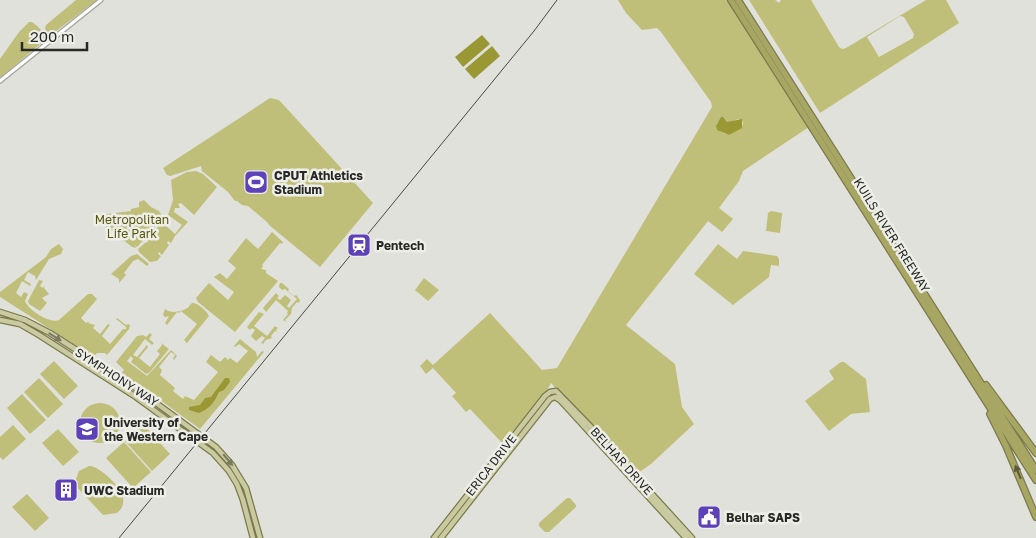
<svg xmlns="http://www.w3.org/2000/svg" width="1036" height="538" font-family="'Golos Text',sans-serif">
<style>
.green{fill:#bfbf79;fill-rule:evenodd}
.water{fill:#999834}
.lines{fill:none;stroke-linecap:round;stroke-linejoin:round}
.minor-casing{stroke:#a3a49e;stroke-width:5.5}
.major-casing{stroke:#7b7a4d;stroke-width:7}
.highway-casing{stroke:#7b7a4d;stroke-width:8}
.minor{stroke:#fff;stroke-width:3}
.major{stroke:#cacaa1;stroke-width:4.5}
.highway{stroke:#a7a662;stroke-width:5.5}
.rail{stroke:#484845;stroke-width:1}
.oneway{fill:#797964}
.oneway2{fill:#5b5a3e}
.labels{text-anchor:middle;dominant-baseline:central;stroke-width:5;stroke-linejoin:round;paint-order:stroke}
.poi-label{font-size:12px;font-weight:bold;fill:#282826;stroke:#eeeee8;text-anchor:start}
.park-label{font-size:12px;fill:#565509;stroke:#eeeee8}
.street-label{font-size:12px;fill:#282826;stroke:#eeeee8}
</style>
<rect width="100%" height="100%" fill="#e1e1db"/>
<!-- green -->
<path class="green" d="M 76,0 L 97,0 L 55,32 L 49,34 L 45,29 L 46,25 Z
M 618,0 L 728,0 L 809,127 L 743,171 L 739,181 L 719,208 L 733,219 L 722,232 L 708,221 L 626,325 L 675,364 L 682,407 L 694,424 L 651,464 L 638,473 L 635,472 L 551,383 L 545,394 L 504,445 L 470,409 L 466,412 L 452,396 L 456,393 L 433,368 L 426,374 L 420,366 L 427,359 L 433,365 L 490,313 L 542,370 L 557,368 L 712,107 L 711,102 L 661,32 L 657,28 L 642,30 L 626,13 ZM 723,117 L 727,122 L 732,122 L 738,119 L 743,122 L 742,127 L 729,135 C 721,132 719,132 717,124 Z
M 749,0 L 775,0 L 779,3 L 781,0 L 811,0 L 839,47 L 842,49 L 846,48 L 926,0 L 946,0 L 959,23 L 820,113 ZM 900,16 L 904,17 L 914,34 L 913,38 L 879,57 L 867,37 Z
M 29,22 L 32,22 C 38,26 45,33 45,40 L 0,78 L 0,59 L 19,32 Z
M 270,98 L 279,100 L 373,203 L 320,267 L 269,225 L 268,223 L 248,206 L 242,205 L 237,201 L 235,201 L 228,192 L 202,171 L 201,166 L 170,176 L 167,175 L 163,168 Z
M 196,171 L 203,174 L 217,187 L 194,215 L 181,203 L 178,204 L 180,208 L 175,208 L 174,212 L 188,222 L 175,236 L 171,243 L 168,241 L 167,243 L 169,245 L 162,255 L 159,252 L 158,254 L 161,256 L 157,261 L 150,262 L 139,252 L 138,249 L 145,243 L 148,242 L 147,240 L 154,232 L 156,232 L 156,229 L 162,222 L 175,234 L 182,225 L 168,215 L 173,200 L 171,180 L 187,172 Z
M 144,200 L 151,207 L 159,211 L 161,215 L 158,220 L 157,220 L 153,225 L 155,227 L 139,245 L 137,247 L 135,245 L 136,248 L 132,247 L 107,227 L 99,223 L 99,215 L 131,211 L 131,209 L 139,207 L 139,202 Z
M 771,211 L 782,213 L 780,233 L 766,231 L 768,213 Z
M 272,232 L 283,242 L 282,244 L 280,243 L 262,265 L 263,266 L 261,269 L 266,270 L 266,273 L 278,281 L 235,332 L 198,302 L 196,298 L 209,283 L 228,300 L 234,292 L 214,277 L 220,273 L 227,279 L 236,268 L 228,261 L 246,238 L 258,249 Z
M 59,244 L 63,249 L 61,254 L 49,259 L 36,280 L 35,276 L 28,272 L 24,280 L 31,284 L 30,286 L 22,281 L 16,293 L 21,297 L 24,292 L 28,294 L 25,301 C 28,310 50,324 59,320 L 88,294 L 92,294 L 97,299 L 81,318 L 86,323 L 90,321 L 88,323 L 95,325 L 93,328 L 100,334 L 108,324 L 110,325 L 102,336 L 110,344 L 123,329 L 126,329 L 126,327 L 116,319 L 117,318 L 126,325 L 128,324 L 130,325 L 129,329 L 107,355 L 105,353 L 97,353 L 94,357 L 0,297 L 0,292 L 46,257 L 51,249 Z
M 718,244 L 737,259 L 743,251 L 777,256 L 779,259 L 779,266 L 771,265 L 769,277 L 733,305 L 694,274 Z
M 137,254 L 149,264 L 147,266 L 138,259 L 133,261 L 124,273 L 126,275 L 119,283 L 119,279 L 111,274 L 131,256 Z
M 424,278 L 439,290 L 428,301 L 415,290 Z
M 39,280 L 43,281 L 40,286 L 43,288 L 45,285 L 44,288 L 49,294 L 42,298 L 47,303 L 40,311 L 29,304 L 28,301 Z
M 280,283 L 282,283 L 289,289 L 288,291 L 294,296 L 296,295 L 300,300 L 299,303 L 297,302 L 292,308 L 291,314 L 285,320 L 286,322 L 283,320 L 288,314 L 287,313 L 288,311 L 276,300 L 266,312 L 263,308 L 276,293 L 279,296 L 277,298 L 280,300 L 285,295 L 291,300 L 287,306 L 289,308 L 297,299 L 285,289 L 282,290 L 279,287 Z
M 192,303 C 198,303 207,311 209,316 L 187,343 L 184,340 L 197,324 L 181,311 L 179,313 L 177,312 L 167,325 L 165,323 L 169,316 L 165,317 L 163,315 L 165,309 C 171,314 182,312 189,307 L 189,306 Z
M 259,312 L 264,314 L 254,326 L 267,336 L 275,326 L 278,328 L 276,330 L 277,332 L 275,331 L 271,336 L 272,338 L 266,340 L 263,344 L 261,343 L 265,338 L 262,336 L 256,341 L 251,336 L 255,330 L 252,328 L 250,330 L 247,327 Z
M 150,333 L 152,335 L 149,339 L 154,343 L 152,345 L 145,339 L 133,355 L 137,357 L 147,345 L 148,347 L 139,358 L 150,367 L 160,354 L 157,351 L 162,345 L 161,343 L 169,349 L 149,373 L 146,374 L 131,362 L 133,359 L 131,356 L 127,361 L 147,376 L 171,350 L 177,356 L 174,360 L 173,359 L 175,355 L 171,352 L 159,367 L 162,370 L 160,375 L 175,388 L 173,391 L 183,399 L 185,396 L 194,400 L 218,372 L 206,362 L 211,355 L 220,362 L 225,357 L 228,360 L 230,358 L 237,363 L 248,351 L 239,344 L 235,347 L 234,346 L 240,339 L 256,352 L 257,357 L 262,351 L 264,352 L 200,429 L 156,397 L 121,374 L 124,370 L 116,362 L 137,336 L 143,335 L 146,337 Z
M 54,361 L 78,386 L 64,399 L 40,374 Z
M 841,362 L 844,362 L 866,379 L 870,412 L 851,414 L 829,431 L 805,401 L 834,379 L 829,371 Z
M 39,378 L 63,404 L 48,418 L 24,392 Z
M 22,394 L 46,420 L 30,434 L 7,408 Z
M80 423a20 20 0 1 1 40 0a20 20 0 1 1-40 0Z
M 143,424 L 170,454 L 152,471 L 125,441 Z
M 13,425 L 26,439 L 3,460 L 0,457 L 0,437 Z
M 58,429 L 79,452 L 63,466 L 42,443 Z
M 124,442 L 151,472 L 133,488 L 106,458 Z
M 89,466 C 99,465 122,488 123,498 C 124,504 122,509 117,513 L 103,515 L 74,484 L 79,471 Z
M 27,494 L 49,518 L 35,531 L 12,507 Z
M 567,498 L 570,498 L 576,505 L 576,507 L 549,532 L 545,532 L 539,526 L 539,523 Z"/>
<!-- water -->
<path class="water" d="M 482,35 L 490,44 L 463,67 L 455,57 Z
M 492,46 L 500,56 L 474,79 L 465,69 Z
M 721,117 L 723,117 L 727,122 L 742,119 L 742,128 L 729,135 L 717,130 L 716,126 Z
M 225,378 L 229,378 L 230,382 L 224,390 L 219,392 C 215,401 210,409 199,413 L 189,410 L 189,407 L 200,405 L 205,398 L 211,397 Z"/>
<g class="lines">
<!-- minor casing -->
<g class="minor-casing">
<path id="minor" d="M 0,81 L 101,0"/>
</g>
<!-- major casing -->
<g class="major-casing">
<path id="major" d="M 0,312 L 25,320 L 50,333 L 133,386 L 216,447 L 232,465 L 246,488 L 260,538
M 0,320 L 20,324 L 39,335 L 133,395 L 213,453 L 229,471 L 237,484 L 243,500 L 253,538
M 434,538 L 545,396 L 550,392 L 556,391 L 590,426 L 692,538
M 441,538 L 550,399 L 555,397 L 560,400 L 686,538"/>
</g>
<!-- highway casing -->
<g class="highway-casing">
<path id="highway" d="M 731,0 L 1036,480
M 738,0 L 1036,470
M 986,385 L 1036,453
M 990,414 L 1006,446 L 1036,517"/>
</g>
<!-- minor -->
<use href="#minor" class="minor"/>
<!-- major -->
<use href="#major" class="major"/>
<!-- highway -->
<use href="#highway" class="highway"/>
<!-- rail -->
<path class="rail" d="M 119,538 L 534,31 L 557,0"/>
</g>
<!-- one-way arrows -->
<defs><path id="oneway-solid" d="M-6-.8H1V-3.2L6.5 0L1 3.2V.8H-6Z" transform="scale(1.25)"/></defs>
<g class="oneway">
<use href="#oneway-solid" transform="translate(55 337) rotate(32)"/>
<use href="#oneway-solid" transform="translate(228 460) rotate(50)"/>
</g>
<use class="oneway2" href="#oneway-solid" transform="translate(1018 472) rotate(-112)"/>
<!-- icons -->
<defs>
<g id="stadium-square" transform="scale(1.25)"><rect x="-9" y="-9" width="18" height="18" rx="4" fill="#5d41b9" stroke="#eeeee8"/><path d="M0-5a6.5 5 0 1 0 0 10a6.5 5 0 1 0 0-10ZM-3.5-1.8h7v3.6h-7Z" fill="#fff"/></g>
<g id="station-square" transform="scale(1.25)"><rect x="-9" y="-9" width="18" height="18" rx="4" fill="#5d41b9" stroke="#eeeee8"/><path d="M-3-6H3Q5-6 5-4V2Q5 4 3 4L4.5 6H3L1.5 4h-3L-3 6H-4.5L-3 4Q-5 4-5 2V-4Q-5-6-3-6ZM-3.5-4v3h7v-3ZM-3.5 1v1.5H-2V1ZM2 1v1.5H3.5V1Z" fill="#fff"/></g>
<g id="university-square" transform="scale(1.25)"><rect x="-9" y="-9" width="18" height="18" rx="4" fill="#5d41b9" stroke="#eeeee8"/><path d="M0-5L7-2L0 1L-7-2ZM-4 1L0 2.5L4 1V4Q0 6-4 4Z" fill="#fff"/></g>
<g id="building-square" transform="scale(1.25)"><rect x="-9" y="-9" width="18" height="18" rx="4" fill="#5d41b9" stroke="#eeeee8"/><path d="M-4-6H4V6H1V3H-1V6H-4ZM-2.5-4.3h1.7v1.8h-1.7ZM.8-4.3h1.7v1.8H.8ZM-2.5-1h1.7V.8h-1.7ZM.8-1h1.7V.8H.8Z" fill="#fff"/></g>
<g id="civic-square" transform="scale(1.25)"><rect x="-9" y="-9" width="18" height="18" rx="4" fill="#5d41b9" stroke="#eeeee8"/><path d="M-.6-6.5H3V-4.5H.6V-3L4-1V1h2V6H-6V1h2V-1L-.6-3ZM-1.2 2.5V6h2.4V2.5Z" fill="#fff"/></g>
</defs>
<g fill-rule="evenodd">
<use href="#stadium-square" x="256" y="182"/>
<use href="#station-square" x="359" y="245"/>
<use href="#university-square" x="87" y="429"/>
<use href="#building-square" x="66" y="490"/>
<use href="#civic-square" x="709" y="517"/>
</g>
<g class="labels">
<!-- poi labels -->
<g class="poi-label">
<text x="274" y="175">CPUT Athletics<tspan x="274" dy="14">Stadium</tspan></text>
<text x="376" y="245">Pentech</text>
<text x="104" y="422">University of<tspan x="104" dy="14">the Western Cape</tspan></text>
<text x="84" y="490">UWC Stadium</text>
<text x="726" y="517">Belhar SAPS</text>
</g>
<!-- park labels -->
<g class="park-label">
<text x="132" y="219">Metropolitan<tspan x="132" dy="14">Life Park</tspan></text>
</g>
<!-- street labels -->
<g class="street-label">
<text transform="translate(892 235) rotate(58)">KUILS RIVER FREEWAY</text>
<text transform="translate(117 377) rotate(33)">SYMPHONY WAY</text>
<text transform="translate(622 461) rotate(48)">BELHAR DRIVE</text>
<text transform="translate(491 465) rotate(-52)">ERICA DRIVE</text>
</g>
</g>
<!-- scale -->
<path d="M22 42v8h65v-8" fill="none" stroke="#282826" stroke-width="2.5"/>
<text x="30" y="42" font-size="15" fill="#282826" stroke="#eeeee8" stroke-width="4" paint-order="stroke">200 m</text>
</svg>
